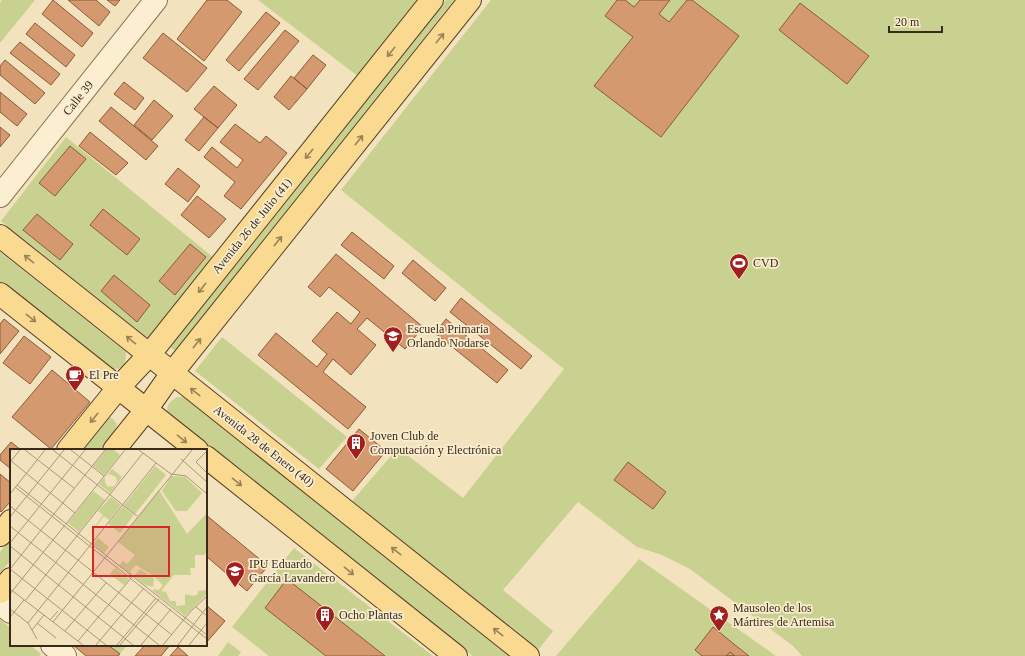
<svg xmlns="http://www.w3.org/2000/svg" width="1025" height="656" font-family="'Times New Roman',serif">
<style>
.green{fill:#c9d190}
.building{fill:#d4996f;stroke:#8d5a38}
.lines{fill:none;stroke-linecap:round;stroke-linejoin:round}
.minor-casing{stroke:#8c7255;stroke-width:24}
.major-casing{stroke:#59402a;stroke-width:24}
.minor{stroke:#fcefd1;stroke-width:22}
.major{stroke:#fad991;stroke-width:22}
.oneway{stroke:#9a8256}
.labels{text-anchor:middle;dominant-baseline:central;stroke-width:3.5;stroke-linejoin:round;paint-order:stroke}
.street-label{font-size:12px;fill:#3a2a1b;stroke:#f9ecce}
.poi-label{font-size:12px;fill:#3a2a1b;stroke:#f9ecce;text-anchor:start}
.inset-road{fill:none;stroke:#a8987c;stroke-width:1}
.view{fill:#d62828;fill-opacity:0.15;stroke:#d62828;stroke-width:2}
.inset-edge{fill:none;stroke:#3a2a1b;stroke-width:2}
</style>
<rect width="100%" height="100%" fill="#f2e2bd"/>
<!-- green -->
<path class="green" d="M 2,0 L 35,0 L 0,43 L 0,3 Z
M 258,0 L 420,0 L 359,77 Z
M 446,0 L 454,0 L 176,351 L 172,349 L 170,346 Z
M 491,0 L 1025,0 L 1025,656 L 802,656 L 793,646 L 690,569 L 662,555 L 637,547 L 578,502 L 503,590 L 553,631 L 539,649 L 352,501 L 398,448 L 463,498 L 564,369 L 341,190 Z
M 66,137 L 214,258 L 148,339 L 1,221 Z
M 0,252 L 126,352 L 125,366 L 116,369 L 109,369 L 0,283 Z
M 222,337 L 347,437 L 319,469 L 195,371 Z
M 177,397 L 185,397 L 510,656 L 473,656 L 169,420 C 166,408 166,404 177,397 Z
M 107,417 L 112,418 L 117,424 L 115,431 L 99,450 L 79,450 Z
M 11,538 L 11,560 L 0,573 L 0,552 Z
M 294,548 L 433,656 L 269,656 L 232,627 Z
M 639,559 L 776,656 L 556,656 Z
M 0,619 L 11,629 L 11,645 L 30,645 L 41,654 L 40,656 L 0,656 Z
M 228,642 L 241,652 L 238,656 L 218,656 Z
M 108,645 L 127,645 L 120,654 Z"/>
<!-- building -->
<path class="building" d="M 53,0 L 93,33 L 82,47 L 42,14 Z
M 68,0 L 96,0 L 110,12 L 99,26 Z
M 107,0 L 120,0 L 115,6 Z
M 207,0 L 227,0 L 242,12 L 204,61 L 177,39 Z
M 617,0 L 625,0 L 634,7 L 640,0 L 670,0 L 659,14 L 669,22 L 687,0 L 692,0 L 739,36 L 661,137 L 594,86 L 633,37 L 605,16 Z
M 800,3 L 869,56 L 847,84 L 779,30 Z
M 266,12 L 280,23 L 239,71 L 226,60 Z
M 35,23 L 75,55 L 66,67 L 26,34 Z
M 285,30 L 299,41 L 258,90 L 244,79 Z
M 163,33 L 207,68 L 187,92 L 143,58 Z
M 20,42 L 60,74 L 51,85 L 10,53 Z
M 313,55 L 326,65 L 307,89 L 294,78 Z
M 5,60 L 45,93 L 35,104 L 0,75 L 0,66 Z
M 291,76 L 307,89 L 289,110 L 274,97 Z
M 124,82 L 144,98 L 135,110 L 114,94 Z
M 214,86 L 237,105 L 218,128 L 194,109 Z
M 0,92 L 27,114 L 17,126 L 0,112 Z
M 154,100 L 173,116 L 152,140 L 134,125 Z
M 111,107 L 158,146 L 146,160 L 99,121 Z
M 204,117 L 218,128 L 199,151 L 185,140 Z
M 235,124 L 260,143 L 266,136 L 287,153 L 241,209 L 224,196 L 235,182 L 204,157 L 212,147 L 237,168 L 243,160 L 220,142 Z
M 0,127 L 10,135 L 0,147 Z
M 90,132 L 128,163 L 116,175 L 79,146 Z
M 70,146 L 86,159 L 55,196 L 39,183 Z
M 178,168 L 200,186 L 188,202 L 165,184 Z
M 197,196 L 226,219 L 209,238 L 181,215 Z
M 103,209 L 140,239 L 127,255 L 90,225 Z
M 37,214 L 73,244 L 60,260 L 23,230 Z
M 352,232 L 394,266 L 384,279 L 341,245 Z
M 190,244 L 206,257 L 175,295 L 159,281 Z
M 336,254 L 423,327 L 405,349 L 367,318 L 357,329 L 376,345 L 351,375 L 333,359 L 323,372 L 366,407 L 348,429 L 258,355 L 276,333 L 317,367 L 327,354 L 312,341 L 337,312 L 351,324 L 360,312 L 329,287 L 320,297 L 308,287 Z
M 413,260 L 446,288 L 435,301 L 402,273 Z
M 114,275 L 150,305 L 137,322 L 101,291 Z
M 461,298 L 532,356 L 521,369 L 450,312 Z
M 4,319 L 19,331 L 0,354 L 0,324 Z
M 446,319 L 508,370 L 497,383 L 435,333 Z
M 24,336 L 51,357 L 30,384 L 3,363 Z
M 52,370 L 90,402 L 51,449 L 12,417 Z
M 359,429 L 386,451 L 353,491 L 326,469 Z
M 11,442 L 21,450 L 11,450 L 11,469 L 0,460 L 0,455 Z
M 628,462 L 666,492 L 653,509 L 614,480 Z
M 0,474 L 11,483 L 11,501 L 1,512 L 0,511 Z
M 206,515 L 268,566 L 247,591 L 206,556 Z
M 287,579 L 385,656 L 326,656 L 265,608 Z
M 206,605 L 225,621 L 206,643 Z
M 713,627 L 735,645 L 749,656 L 702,656 L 695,650 Z
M 73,645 L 108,645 L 120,654 L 118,656 L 86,656 Z
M 145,645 L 170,645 L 161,656 L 135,656 Z
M 178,647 L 188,656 L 170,656 Z
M 730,652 L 735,656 L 726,656 Z"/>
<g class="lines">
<!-- minor casing -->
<g class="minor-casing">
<path id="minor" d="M 0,196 L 156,0
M 0,604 L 11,612
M 52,645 L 65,656"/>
</g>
<!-- major casing -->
<g class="major-casing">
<path id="major" d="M 0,236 L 528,656
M 0,294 L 197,450
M 68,450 L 118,388 L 149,355 L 432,0
M 114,450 L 146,410 L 172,373 L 470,0
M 206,457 L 456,656
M 0,535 L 11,521
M 0,592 L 11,579"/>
</g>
<!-- minor -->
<use href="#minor" class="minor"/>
<!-- major -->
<use href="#major" class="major"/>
</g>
<!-- one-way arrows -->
<defs><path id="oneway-shaft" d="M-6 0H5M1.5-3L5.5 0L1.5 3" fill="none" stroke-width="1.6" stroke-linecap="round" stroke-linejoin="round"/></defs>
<g class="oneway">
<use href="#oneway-shaft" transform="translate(440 38) rotate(-51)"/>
<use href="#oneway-shaft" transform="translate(391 52) rotate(129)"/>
<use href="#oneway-shaft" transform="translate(359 140) rotate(-51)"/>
<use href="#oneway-shaft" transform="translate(309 154) rotate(129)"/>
<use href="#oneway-shaft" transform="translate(278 241) rotate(-51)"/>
<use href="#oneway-shaft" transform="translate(29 259) rotate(-141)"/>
<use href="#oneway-shaft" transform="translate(202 288) rotate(129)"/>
<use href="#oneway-shaft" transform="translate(31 318) rotate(38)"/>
<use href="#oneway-shaft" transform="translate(131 340) rotate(-141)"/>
<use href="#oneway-shaft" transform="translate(197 343) rotate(-51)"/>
<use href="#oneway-shaft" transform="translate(195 392) rotate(-142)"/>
<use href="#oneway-shaft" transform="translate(94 418) rotate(129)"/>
<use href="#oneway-shaft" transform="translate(182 439) rotate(39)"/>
<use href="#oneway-shaft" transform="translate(237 482) rotate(39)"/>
<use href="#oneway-shaft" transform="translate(396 551) rotate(-142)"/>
<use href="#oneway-shaft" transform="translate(349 571) rotate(39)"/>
<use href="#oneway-shaft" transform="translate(498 632) rotate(-142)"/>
</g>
<!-- icons -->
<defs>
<g id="stadium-pin" transform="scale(1)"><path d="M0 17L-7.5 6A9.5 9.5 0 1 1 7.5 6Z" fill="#a11f1f" stroke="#f9ecce"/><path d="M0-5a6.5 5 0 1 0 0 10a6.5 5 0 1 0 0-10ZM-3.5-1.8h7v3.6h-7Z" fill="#fff"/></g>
<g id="school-pin" transform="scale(1)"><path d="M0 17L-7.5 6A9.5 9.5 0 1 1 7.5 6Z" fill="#a11f1f" stroke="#f9ecce"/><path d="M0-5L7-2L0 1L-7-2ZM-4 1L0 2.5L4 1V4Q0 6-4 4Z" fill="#fff"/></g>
<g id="cafe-pin" transform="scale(1)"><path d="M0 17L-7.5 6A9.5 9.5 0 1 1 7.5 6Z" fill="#a11f1f" stroke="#f9ecce"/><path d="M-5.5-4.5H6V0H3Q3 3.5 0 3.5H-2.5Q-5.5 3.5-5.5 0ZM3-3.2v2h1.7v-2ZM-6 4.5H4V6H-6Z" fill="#fff"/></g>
<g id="building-pin" transform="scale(1)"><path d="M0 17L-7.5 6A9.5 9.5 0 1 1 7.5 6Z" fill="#a11f1f" stroke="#f9ecce"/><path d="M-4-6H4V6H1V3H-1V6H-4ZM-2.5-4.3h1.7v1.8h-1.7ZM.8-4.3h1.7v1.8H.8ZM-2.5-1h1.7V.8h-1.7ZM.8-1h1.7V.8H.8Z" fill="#fff"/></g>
<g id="sight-pin" transform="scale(1)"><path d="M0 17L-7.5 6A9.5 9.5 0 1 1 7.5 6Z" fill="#a11f1f" stroke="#f9ecce"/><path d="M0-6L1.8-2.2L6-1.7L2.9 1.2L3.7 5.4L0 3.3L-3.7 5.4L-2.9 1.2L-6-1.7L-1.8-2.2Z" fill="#fff"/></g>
</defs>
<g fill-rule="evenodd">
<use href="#stadium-pin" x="739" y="263"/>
<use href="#school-pin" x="393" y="336"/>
<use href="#cafe-pin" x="75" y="375"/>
<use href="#building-pin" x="356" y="443"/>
<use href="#school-pin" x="235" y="571"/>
<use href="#building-pin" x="325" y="615"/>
<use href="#sight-pin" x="719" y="615"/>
</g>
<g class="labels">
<!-- street labels -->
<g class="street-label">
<text transform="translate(78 98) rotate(-51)">Calle 39</text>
<text transform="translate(252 226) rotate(-51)">Avenida 26 de Julio (41)</text>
<text transform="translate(264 446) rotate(38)">Avenida 28 de Enero (40)</text>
</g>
<!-- poi labels -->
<g class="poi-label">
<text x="753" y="263">CVD</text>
<text x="407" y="329">Escuela Primaria<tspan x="407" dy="14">Orlando Nodarse</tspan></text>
<text x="89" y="375">El Pre</text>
<text x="370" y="436">Joven Club de<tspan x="370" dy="14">Computación y Electrónica</tspan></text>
<text x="249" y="564">IPU Eduardo<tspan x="249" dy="14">García Lavandero</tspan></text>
<text x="733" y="608">Mausoleo de los<tspan x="733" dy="14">Mártires de Artemisa</tspan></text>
<text x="339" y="615">Ocho Plantas</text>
</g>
</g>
<!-- overview -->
<g transform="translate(10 449)">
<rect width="197" height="197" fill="#f2e2bd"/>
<path d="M 96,1 L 104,1 L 110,6 L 94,26 L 83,17 ZM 145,17 L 156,26 L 125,65 L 114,56 ZM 102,20 L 112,28 L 100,44 L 89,35 ZM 99,25 L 106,28 L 107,33 L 104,37 L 98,38 L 95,34 L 95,28 ZM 161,27 L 175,28 L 192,44 L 177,62 L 166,62 L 152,42 ZM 149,41 L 177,85 L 197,64 L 197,103 L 194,106 L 185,106 L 185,119 L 180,119 L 181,126 L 164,126 L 151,142 L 156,143 L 160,152 L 166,152 L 166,157 L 175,156 L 175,145 L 183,147 L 188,145 L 188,142 L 196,141 L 197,129 L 197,145 L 175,167 L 143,142 L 143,140 L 149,141 L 153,136 L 142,126 L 126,116 L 120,122 L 123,127 L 109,116 L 113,112 L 117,115 L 125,106 L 108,93 ZM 83,42 L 95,51 L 69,83 L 58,74 ZM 101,48 L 111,56 L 99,71 L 94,67 L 76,90 L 93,66 L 88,62 ZM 113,57 L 124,66 L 110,84 L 98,75 ZM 88,89 L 99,98 L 94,104 L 83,95 ZM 105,119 L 119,130 L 114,136 L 100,125 ZM 130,120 L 144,130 L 143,138 L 135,136 L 124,127 Z" fill="#c9d190" fill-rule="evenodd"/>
<path class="inset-road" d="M 15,1 L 64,39M 43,1 L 127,67M 61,1 L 94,27M 129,1 L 161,25 L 176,27 L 197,45M 196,3 L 186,13 L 197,24M 171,10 L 197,33M 0,11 L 65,64M 0,13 L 10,1M 7,36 L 197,186M 5,38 L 197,190M 0,45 L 35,1M 0,57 L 162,186M 0,68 L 54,1M 56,75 L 115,1M 0,77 L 149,196M 0,94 L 75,1M 0,97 L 123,196M 0,120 L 96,196M 0,120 L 95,1M 0,140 L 73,196M 0,145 L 55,76M 15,152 L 133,4M 186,158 L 197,167M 0,160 L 18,174 L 27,190M 0,168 L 14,151M 40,171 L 48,162M 43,173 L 182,1M 18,174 L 146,14M 27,174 L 46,189M 22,181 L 34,166M 55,182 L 96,134M 68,192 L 122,128M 86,196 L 134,139M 107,196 L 146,149M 110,196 L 149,150M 131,196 L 161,160M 153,196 L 181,162 L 197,147M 168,196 L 197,158M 179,196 L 197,174"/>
<path class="view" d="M 83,78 L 159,78 L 159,127 L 83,127 Z"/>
<rect width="197" height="197" class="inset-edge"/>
</g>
<!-- scale -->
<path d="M889 26v6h53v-6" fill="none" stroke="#3a2a1b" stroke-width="2"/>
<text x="895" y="26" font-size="12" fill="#3a2a1b" stroke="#f9ecce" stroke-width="3" paint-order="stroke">20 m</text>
</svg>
